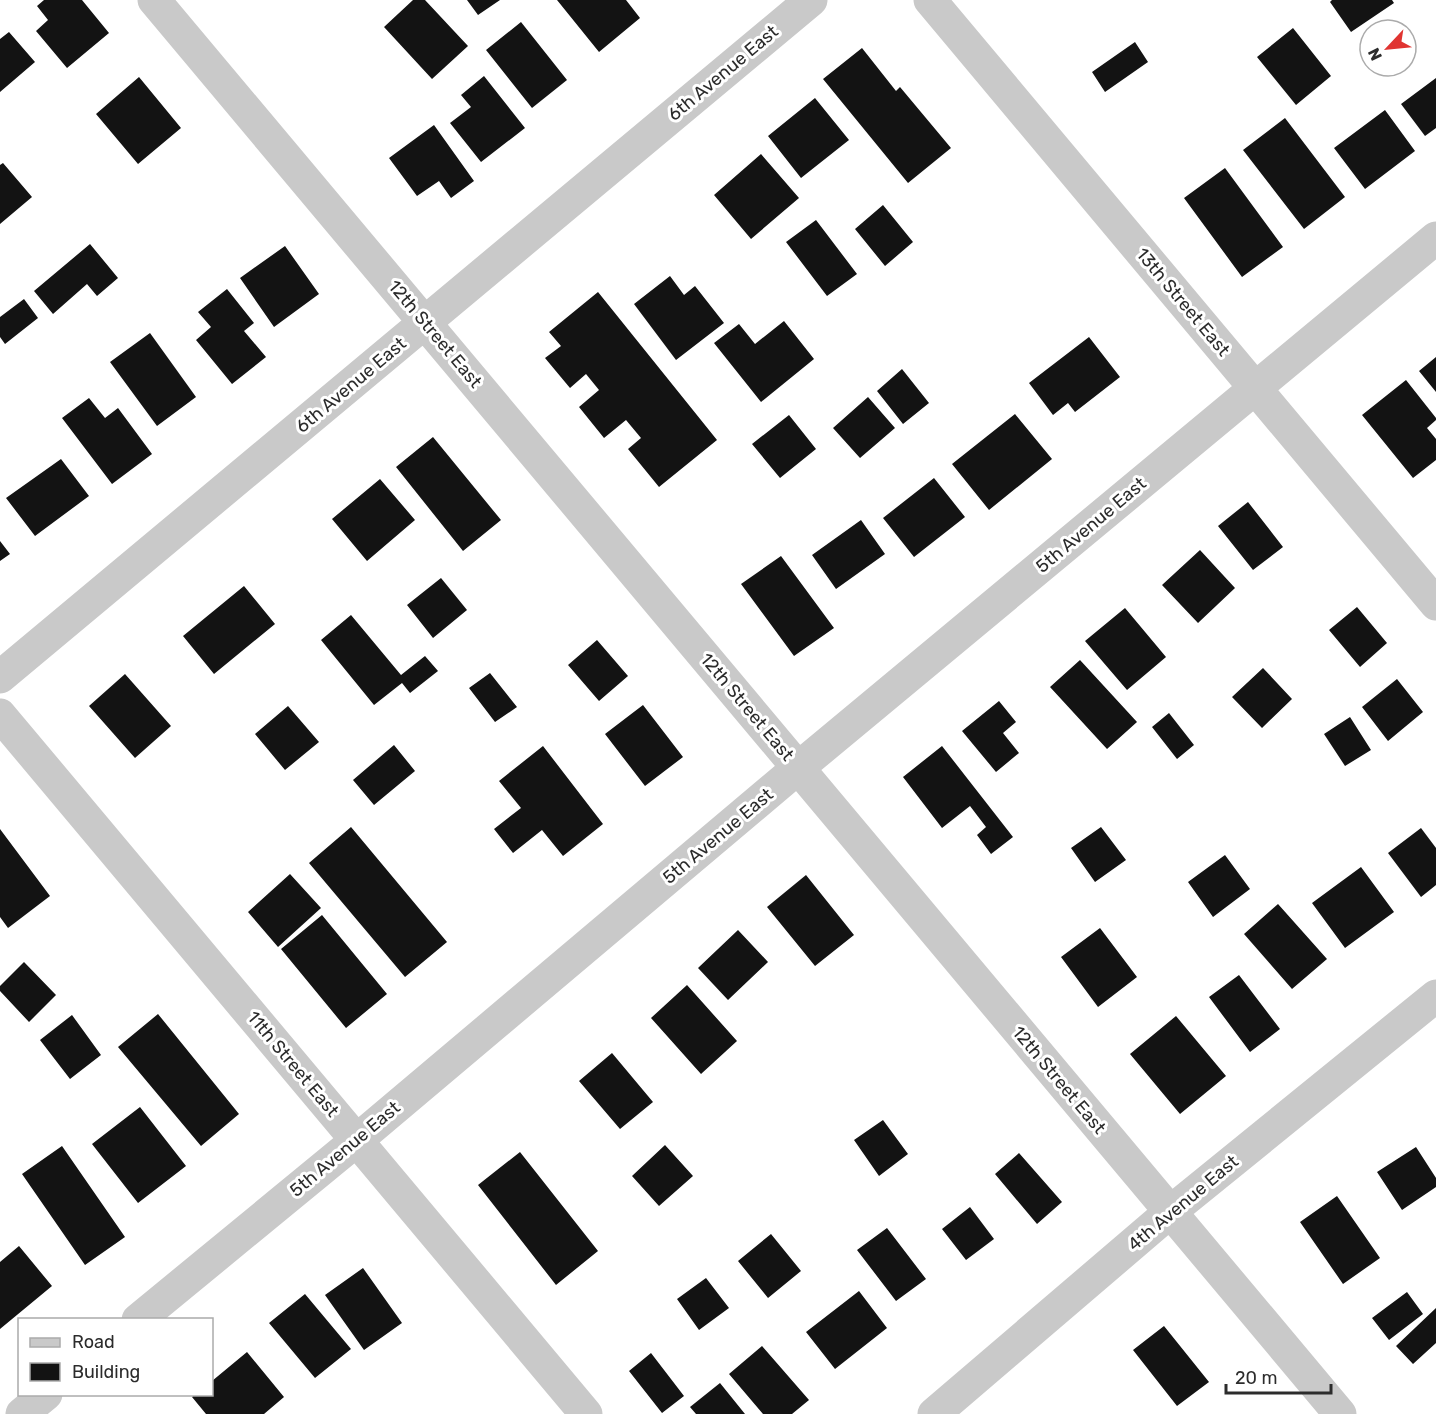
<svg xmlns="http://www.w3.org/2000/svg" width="1436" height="1414" font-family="Rubik,sans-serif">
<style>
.building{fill:#131313}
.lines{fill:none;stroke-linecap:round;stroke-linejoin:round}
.minor{stroke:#c9c9c9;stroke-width:33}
.labels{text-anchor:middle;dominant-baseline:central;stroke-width:6;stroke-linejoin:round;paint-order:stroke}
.street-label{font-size:18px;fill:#2c2c2c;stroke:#fff}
</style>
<rect width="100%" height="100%" fill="#fff"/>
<!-- building -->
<path class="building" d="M 44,0 L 82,0 L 109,33 L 67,68 L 36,31 L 48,20 L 37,6 Z
M 413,0 L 425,0 L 468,46 L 432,79 L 384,27 Z
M 467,0 L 500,0 L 478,15 Z
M 557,0 L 626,0 L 640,18 L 599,52 Z
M 1332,0 L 1392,0 L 1394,3 L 1351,32 L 1330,2 Z
M 521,22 L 567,80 L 532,108 L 486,50 Z
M 1293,28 L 1331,76 L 1296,105 L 1257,57 Z
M 9,32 L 35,62 L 0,92 L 0,39 Z
M 1135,42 L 1148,62 L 1105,92 L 1092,72 Z
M 862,48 L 896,91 L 900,87 L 951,148 L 908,183 L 823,79 Z
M 484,76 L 525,128 L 481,162 L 450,123 L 471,107 L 461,95 Z
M 139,77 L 181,128 L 138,164 L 96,114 Z
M 1436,78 L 1436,128 L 1425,136 L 1401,104 Z
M 815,98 L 849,140 L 801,178 L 768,136 Z
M 1385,110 L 1415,151 L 1365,189 L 1334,148 Z
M 1285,118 L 1345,197 L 1304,229 L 1243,150 Z
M 434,125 L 474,181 L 451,198 L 439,181 L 417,196 L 389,158 Z
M 761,154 L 799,198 L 751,239 L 714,195 Z
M 3,163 L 32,197 L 0,224 L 0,165 Z
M 1225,168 L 1283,247 L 1242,277 L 1184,198 Z
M 883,205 L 913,242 L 885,266 L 855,229 Z
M 816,220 L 857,274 L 827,296 L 786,242 Z
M 90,244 L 118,278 L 97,296 L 87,284 L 53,314 L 34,291 Z
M 285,246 L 319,294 L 274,327 L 240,278 Z
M 670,276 L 684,295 L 695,286 L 724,323 L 676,360 L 634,304 Z
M 227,289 L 254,323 L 244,331 L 266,357 L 232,384 L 196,340 L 211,327 L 198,312 Z
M 598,292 L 717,440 L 659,487 L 628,449 L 641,438 L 626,420 L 604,438 L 579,407 L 599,390 L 586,374 L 570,388 L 545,358 L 561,346 L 549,332 Z
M 24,299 L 38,318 L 5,344 L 0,337 L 0,317 Z
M 784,321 L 814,359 L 761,402 L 714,343 L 739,324 L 755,344 Z
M 150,333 L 196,397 L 157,426 L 110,362 Z
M 1089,337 L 1120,377 L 1075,412 L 1068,403 L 1053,415 L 1029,383 Z
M 1436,357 L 1436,392 L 1419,371 Z
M 902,369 L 929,403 L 903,424 L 877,391 Z
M 1406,380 L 1436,418 L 1436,420 L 1427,428 L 1436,439 L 1436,460 L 1413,478 L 1362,415 Z
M 868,397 L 895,428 L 860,458 L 833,428 Z
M 89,398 L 105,418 L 118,408 L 152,454 L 112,484 L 62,418 Z
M 1015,414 L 1052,459 L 989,510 L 952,464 Z
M 789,415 L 816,449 L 780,478 L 752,444 Z
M 433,437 L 501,520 L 463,551 L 396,467 Z
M 61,459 L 89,496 L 35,536 L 6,498 Z
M 934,478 L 965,517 L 914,557 L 883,518 Z
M 380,479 L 415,520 L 367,561 L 332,519 Z
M 1248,502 L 1283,547 L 1253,570 L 1218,526 Z
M 861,520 L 885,554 L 836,589 L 812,555 Z
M 0,541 L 10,554 L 0,561 Z
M 1200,550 L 1235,588 L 1198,623 L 1162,585 Z
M 781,556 L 834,628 L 794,656 L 741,584 Z
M 441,578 L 467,610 L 433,638 L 407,605 Z
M 244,586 L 275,624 L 214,674 L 183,636 Z
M 1357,607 L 1387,643 L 1360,667 L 1329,630 Z
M 1125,608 L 1166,657 L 1127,690 L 1085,641 Z
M 351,615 L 401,675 L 425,656 L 438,671 L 410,693 L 402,683 L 374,705 L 321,640 Z
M 597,640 L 628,676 L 599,701 L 568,665 Z
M 1080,660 L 1137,722 L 1107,749 L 1050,687 Z
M 1263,668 L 1292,699 L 1262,728 L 1232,697 Z
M 490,673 L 517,707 L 495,722 L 469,688 Z
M 125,674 L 171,726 L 135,758 L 89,706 Z
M 1397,679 L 1423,712 L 1388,741 L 1362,707 Z
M 999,701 L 1016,722 L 1003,733 L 1019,753 L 996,772 L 962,731 Z
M 643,705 L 683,757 L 645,786 L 605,734 Z
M 288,706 L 319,742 L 285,770 L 255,734 Z
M 1169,713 L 1194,745 L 1177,759 L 1152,727 Z
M 1350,717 L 1371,750 L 1345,766 L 1324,734 Z
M 394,745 L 415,771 L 374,805 L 353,780 Z
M 543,746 L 603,824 L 563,856 L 542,830 L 513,853 L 494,829 L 521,808 L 499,781 Z
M 942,746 L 1013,837 L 991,854 L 977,835 L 986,827 L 970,806 L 942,828 L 903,777 Z
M 351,827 L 447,942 L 405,977 L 309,863 Z
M 1101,827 L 1126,860 L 1095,882 L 1071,848 Z
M 1421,828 L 1436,848 L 1436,885 L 1421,897 L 1388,853 Z
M 0,829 L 50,896 L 8,928 L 0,917 Z
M 1225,855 L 1250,889 L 1213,917 L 1188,882 Z
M 1361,867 L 1394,912 L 1345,948 L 1312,903 Z
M 290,874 L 321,908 L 278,947 L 248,912 Z
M 806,875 L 854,935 L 815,966 L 767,907 Z
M 1278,904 L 1327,959 L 1292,989 L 1244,934 Z
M 322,915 L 387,994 L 346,1028 L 281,949 Z
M 1100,928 L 1137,977 L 1098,1007 L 1061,957 Z
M 738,930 L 768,962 L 728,1000 L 698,968 Z
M 24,962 L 56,995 L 29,1022 L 0,991 L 0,986 Z
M 1239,975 L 1280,1029 L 1250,1052 L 1209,997 Z
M 687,985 L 737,1041 L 701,1074 L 651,1018 Z
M 158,1014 L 239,1114 L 201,1146 L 118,1047 Z
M 72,1015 L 101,1055 L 70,1079 L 40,1040 Z
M 1176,1016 L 1226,1076 L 1180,1114 L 1130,1054 Z
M 612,1053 L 653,1102 L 620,1129 L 579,1081 Z
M 140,1107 L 186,1166 L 138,1203 L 92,1144 Z
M 883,1120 L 908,1154 L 879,1176 L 854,1140 Z
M 665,1145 L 693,1176 L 659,1206 L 632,1176 Z
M 62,1146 L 125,1237 L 85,1265 L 22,1174 Z
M 1416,1147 L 1436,1178 L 1436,1187 L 1402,1210 L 1377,1172 Z
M 520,1152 L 598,1251 L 556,1285 L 478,1185 Z
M 1019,1153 L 1062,1202 L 1037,1224 L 995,1174 Z
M 1337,1196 L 1380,1258 L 1343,1284 L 1300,1222 Z
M 970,1207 L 994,1239 L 966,1260 L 942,1229 Z
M 887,1228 L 926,1279 L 896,1301 L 857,1250 Z
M 771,1234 L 801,1271 L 768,1298 L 738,1261 Z
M 19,1246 L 52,1286 L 0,1329 L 0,1262 Z
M 363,1268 L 402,1323 L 364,1350 L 325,1295 Z
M 706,1278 L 729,1308 L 699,1330 L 677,1299 Z
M 859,1291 L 887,1328 L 835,1369 L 806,1332 Z
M 1407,1292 L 1423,1314 L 1389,1340 L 1372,1318 Z
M 305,1294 L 351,1349 L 315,1378 L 269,1323 Z
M 1436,1308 L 1436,1343 L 1413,1364 L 1396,1346 Z
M 1164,1326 L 1209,1382 L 1177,1406 L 1133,1350 Z
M 762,1346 L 809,1400 L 792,1414 L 763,1414 L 729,1374 Z
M 247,1352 L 284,1397 L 264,1414 L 206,1414 L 192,1397 L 195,1394 L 212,1394 L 212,1381 Z
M 651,1353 L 684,1396 L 662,1413 L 629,1371 Z
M 720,1383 L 745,1414 L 696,1414 L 690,1407 Z"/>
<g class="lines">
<!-- minor -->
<path class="minor" d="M 154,0 L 1340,1414
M 930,0 L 1436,604
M 0,677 L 811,0
M 0,715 L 586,1414
M 138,1320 L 357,1140 L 798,768 L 1436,238
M 22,1414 L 46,1394
M 934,1414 L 1170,1212 L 1436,996"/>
</g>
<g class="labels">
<!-- street labels -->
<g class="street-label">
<text transform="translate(723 73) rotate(-40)">6th Avenue East</text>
<text transform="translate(1183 302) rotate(50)">13th Street East</text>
<text transform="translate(435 334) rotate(50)">12th Street East</text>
<text transform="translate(351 385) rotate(-40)">6th Avenue East</text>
<text transform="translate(1091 525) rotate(-40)">5th Avenue East</text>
<text transform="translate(747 707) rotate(50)">12th Street East</text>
<text transform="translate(718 836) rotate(-40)">5th Avenue East</text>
<text transform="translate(293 1064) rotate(50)">11th Street East</text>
<text transform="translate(1059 1080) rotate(50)">12th Street East</text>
<text transform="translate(345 1149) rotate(-40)">5th Avenue East</text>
<text transform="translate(1183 1203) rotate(-40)">4th Avenue East</text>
</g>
</g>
<!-- legend -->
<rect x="18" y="1318" width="195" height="78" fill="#ffffff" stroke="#ababab" stroke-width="1.5"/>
<rect x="30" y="1338" width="30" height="9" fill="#c9c9c9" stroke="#ababab" stroke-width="1.5"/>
<text x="72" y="1348" font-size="18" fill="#2c2c2c">Road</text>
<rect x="30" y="1363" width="30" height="18" fill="#131313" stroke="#ababab" stroke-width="1.5"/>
<text x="72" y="1378" font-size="18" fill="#2c2c2c">Building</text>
<!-- north arrow -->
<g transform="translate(1388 48) rotate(244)"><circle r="28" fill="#ffffff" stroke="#ababab" stroke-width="1.5"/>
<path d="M0-4.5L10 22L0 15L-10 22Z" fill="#e03431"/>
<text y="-9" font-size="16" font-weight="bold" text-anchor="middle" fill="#2c2c2c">N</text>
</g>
<!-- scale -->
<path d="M1226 1384v9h105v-9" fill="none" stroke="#2c2c2c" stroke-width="3"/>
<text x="1235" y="1384" font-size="18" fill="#2c2c2c" stroke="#ffffff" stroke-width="4.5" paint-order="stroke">20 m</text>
</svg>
